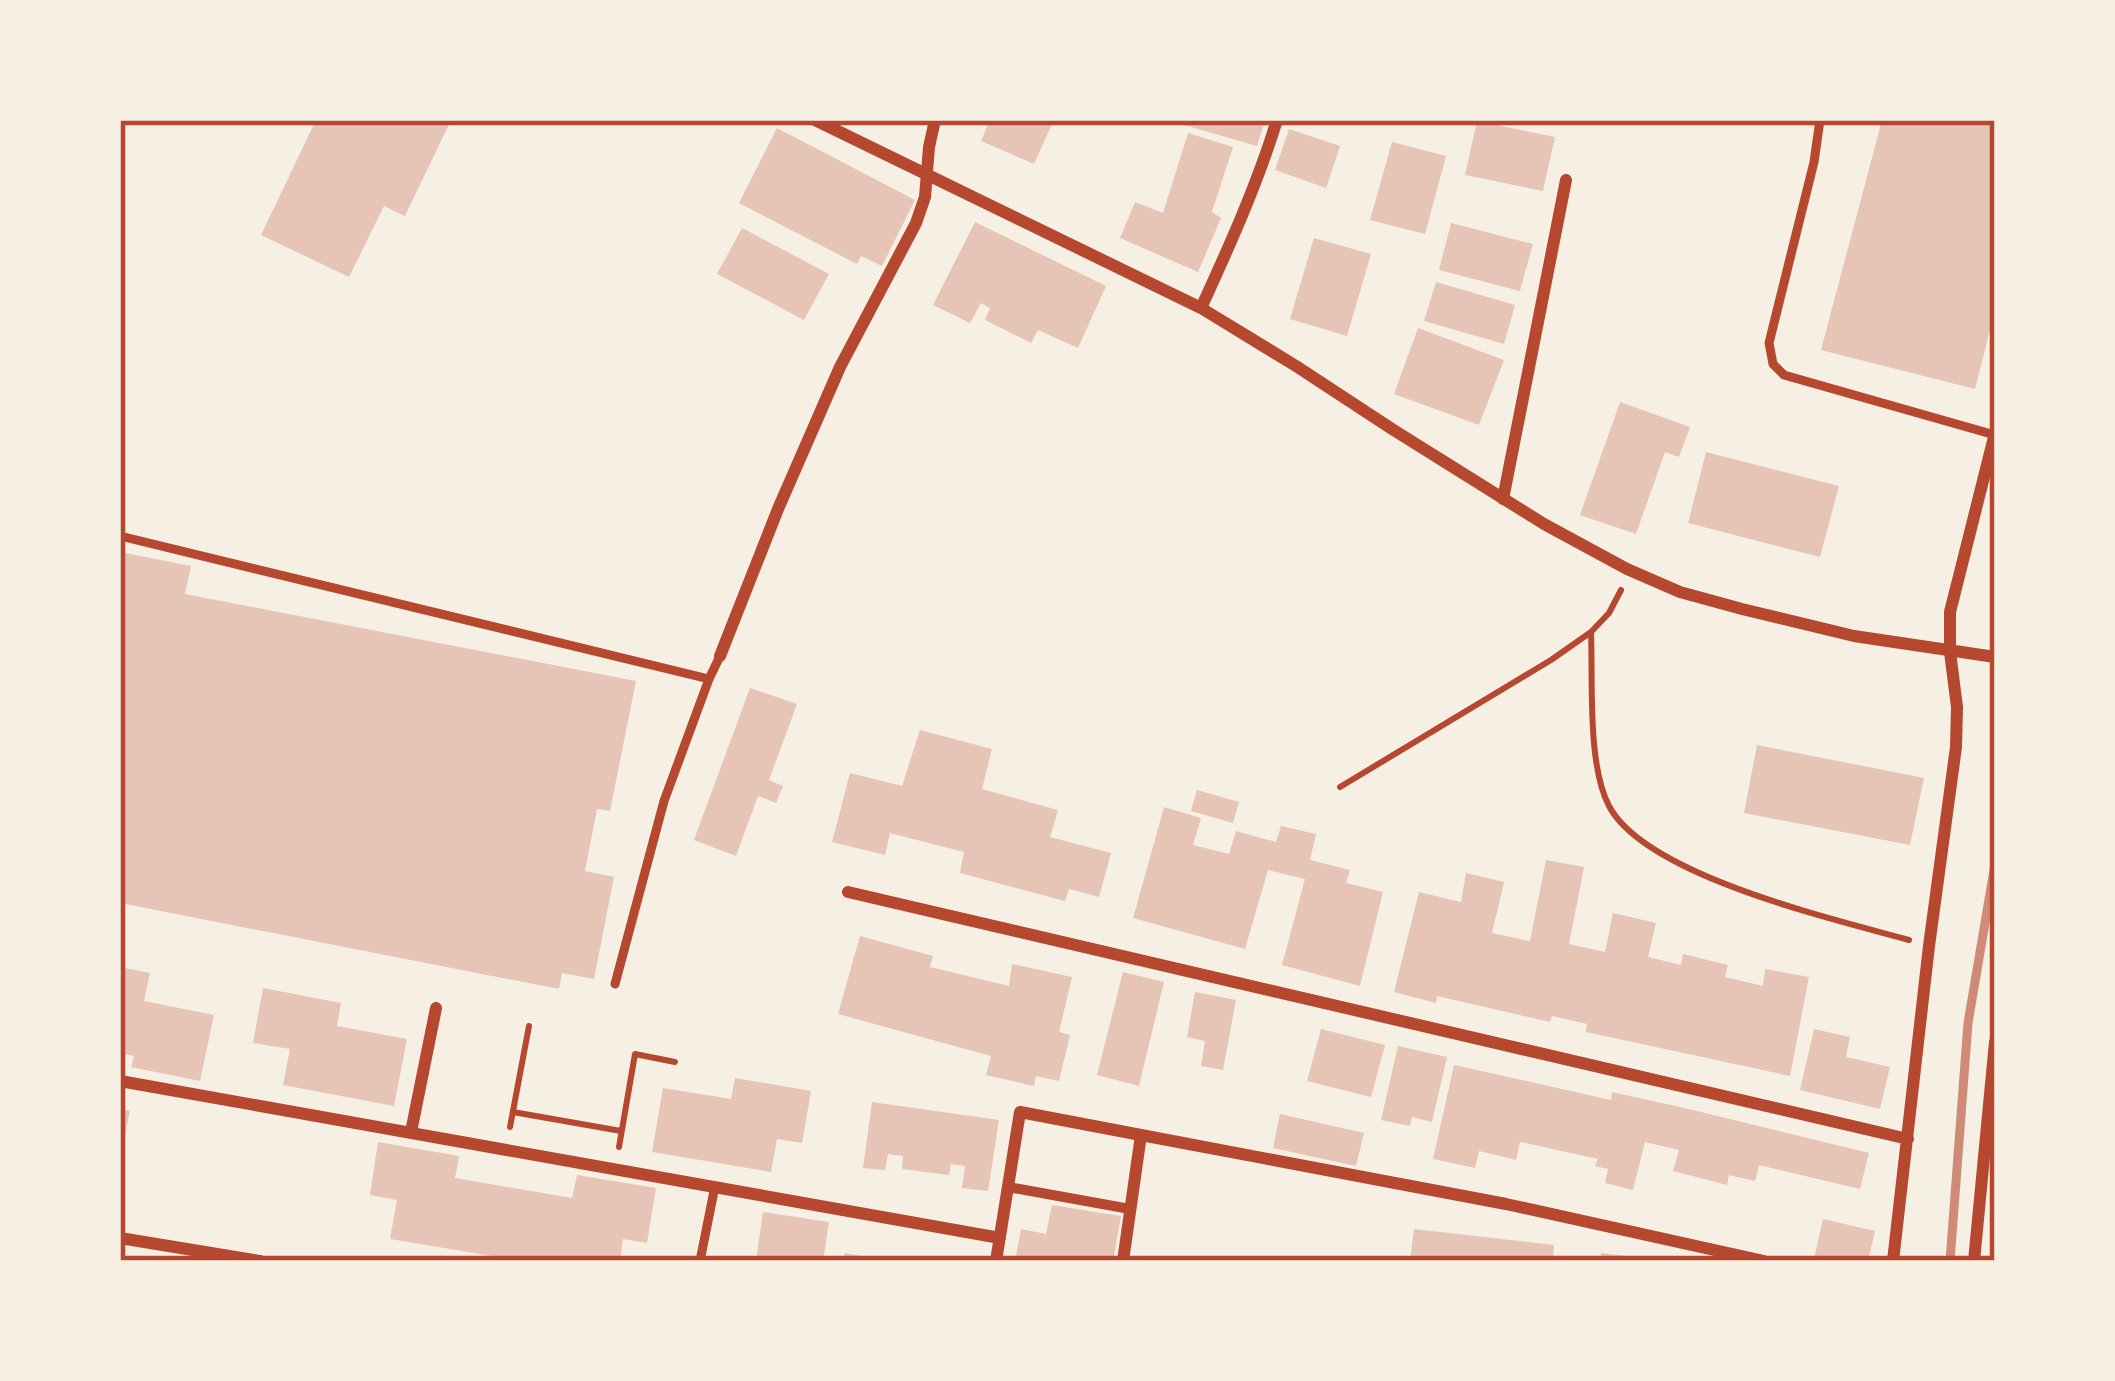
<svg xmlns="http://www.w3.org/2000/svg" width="2115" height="1381" font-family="Helvetica,sans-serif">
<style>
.building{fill:#e6c5b7}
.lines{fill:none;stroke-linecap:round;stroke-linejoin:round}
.path{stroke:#b5482f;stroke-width:6}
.service{stroke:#b5482f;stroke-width:9}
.pedestrian{stroke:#b5482f;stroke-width:10}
.minor{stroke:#b5482f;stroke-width:12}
.rail{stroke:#cf8b77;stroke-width:9}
.neatline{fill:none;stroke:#b5482f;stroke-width:4.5}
</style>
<rect width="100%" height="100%" fill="#f6efe4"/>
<!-- building -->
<path class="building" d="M 316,120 L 451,120 L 405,216 L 384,206 L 349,277 L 261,235 Z
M 990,120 L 1054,120 L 1034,164 L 981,141 Z
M 1185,120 L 1265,120 L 1257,146 L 1184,125 Z
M 1882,120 L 1995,120 L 1995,310 L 1975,389 L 1821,350 Z
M 1477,121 L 1555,137 L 1543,191 L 1465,175 Z
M 777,128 L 915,200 L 882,266 L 861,256 L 857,264 L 739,203 Z
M 1289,129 L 1340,146 L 1326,188 L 1275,170 Z
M 1188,133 L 1233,147 L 1212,212 L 1221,218 L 1198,272 L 1120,238 L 1135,202 L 1163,213 Z
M 1392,142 L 1446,156 L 1425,234 L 1370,220 Z
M 975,222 L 1106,286 L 1078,348 L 1038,330 L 1031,343 L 985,320 L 990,308 L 981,303 L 970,323 L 933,305 Z
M 1451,223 L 1533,244 L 1520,291 L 1439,270 Z
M 742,228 L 829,274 L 804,320 L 717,274 Z
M 1314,238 L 1371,254 L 1347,336 L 1290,319 Z
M 1436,282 L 1515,305 L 1504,344 L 1424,321 Z
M 1418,328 L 1504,360 L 1479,425 L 1394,394 Z
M 1620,402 L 1690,427 L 1679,457 L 1665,452 L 1636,534 L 1580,515 Z
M 1706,452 L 1839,486 L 1820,557 L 1688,523 Z
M 120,552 L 191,566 L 185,594 L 636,681 L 610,811 L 597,809 L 585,871 L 614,877 L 594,979 L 562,973 L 559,989 L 120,903 Z
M 750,688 L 797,704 L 769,780 L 783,786 L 776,803 L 758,796 L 736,856 L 694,840 Z
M 920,730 L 992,749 L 982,789 L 1058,810 L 1050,837 L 1111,853 L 1099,897 L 1069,889 L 1065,901 L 960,873 L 964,852 L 890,833 L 885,855 L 832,842 L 850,773 L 902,786 Z
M 1757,745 L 1924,778 L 1910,845 L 1744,813 Z
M 1197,790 L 1239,802 L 1233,823 L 1191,811 Z
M 1164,807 L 1201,818 L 1193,845 L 1229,854 L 1236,831 L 1276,842 L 1281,826 L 1316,834 L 1310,860 L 1350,870 L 1346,883 L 1383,892 L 1360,986 L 1282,965 L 1305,879 L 1268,870 L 1245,949 L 1133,918 Z
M 1546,860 L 1584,867 L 1569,944 L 1605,952 L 1613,913 L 1656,923 L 1648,957 L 1681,965 L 1683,954 L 1728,965 L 1725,977 L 1763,986 L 1765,969 L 1809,977 L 1790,1076 L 1586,1032 L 1587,1024 L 1552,1016 L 1550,1022 L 1437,996 L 1436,1003 L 1394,992 L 1419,892 L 1461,902 L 1466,873 L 1504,882 L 1492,933 L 1530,941 Z
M 860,936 L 933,956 L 930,967 L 1009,986 L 1012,964 L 1072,977 L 1059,1032 L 1070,1035 L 1059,1081 L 1036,1076 L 1034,1086 L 986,1075 L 991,1056 L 838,1014 Z
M 120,967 L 150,973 L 144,1001 L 214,1015 L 200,1081 L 131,1067 L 134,1056 L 120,1053 Z
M 1123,972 L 1164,982 L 1139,1086 L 1097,1075 Z
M 263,988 L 341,1003 L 337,1026 L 407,1039 L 394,1106 L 283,1085 L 290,1049 L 253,1043 Z
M 1195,992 L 1236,1000 L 1223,1070 L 1201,1066 L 1205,1041 L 1187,1037 Z
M 1321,1029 L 1385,1045 L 1371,1097 L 1307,1081 Z
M 1814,1029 L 1850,1037 L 1846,1057 L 1890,1067 L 1880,1109 L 1800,1090 Z
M 1398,1046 L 1447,1057 L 1432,1122 L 1412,1117 L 1410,1126 L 1381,1120 Z
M 1454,1065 L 1611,1100 L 1612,1092 L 1689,1109 L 1869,1153 L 1860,1189 L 1759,1165 L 1755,1181 L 1729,1175 L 1727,1185 L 1673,1171 L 1679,1150 L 1645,1142 L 1633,1190 L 1605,1183 L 1608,1169 L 1595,1166 L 1598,1159 L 1520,1142 L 1516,1160 L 1479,1151 L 1475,1168 L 1433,1159 Z
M 735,1078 L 811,1091 L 802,1143 L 777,1139 L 771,1172 L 652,1152 L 663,1088 L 731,1099 Z
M 872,1102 L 999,1120 L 988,1191 L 962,1188 L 965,1166 L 951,1164 L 949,1175 L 902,1169 L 903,1156 L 888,1154 L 885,1170 L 863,1168 Z
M 120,1109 L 130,1111 L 122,1148 L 120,1148 Z
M 1280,1114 L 1364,1133 L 1356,1166 L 1273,1148 Z
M 378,1142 L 459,1156 L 455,1178 L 572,1198 L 577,1175 L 656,1188 L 647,1243 L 623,1239 L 620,1261 L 522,1261 L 390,1239 L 397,1200 L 370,1195 Z
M 1052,1205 L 1121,1216 L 1113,1261 L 1015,1261 L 1021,1229 L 1046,1234 Z
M 763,1212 L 829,1222 L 823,1261 L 756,1261 Z
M 1823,1219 L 1875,1231 L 1868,1261 L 1814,1259 Z
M 1414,1229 L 1554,1245 L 1553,1261 L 1410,1261 Z
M 845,1253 L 878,1259 L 878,1261 L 843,1261 Z
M 1601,1253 L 1643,1258 L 1643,1261 L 1600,1261 Z"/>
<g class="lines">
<!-- path -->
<path class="path" d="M 1591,632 C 1593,680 1587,764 1609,806 C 1646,876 1834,919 1909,940
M 1340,787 L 1551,660 L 1591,632 L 1609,613 L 1621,590
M 513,1112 L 621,1131
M 510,1127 L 529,1026
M 619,1147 L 635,1054 L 675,1062"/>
<!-- service -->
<path class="service" d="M 1820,120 L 1814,162 L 1769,343 L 1773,364 L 1784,375 L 1995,435
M 120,536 L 709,679 L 720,656
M 615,984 L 664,801 L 709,679
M 700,1261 L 715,1186"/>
<!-- pedestrian -->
<path class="pedestrian" d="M 1008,1187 L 1130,1209"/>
<!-- minor -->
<path class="minor" d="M 815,120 L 1201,308 L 1296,366 L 1392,429 L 1544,524 L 1627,569 L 1680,592 L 1742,609 L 1854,636 L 1995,657
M 1201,308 C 1229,247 1257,185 1277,120
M 1503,499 L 1566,180
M 720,656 L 778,509 L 840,367 L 916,223 L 925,197 L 929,147 L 935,120
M 848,892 L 1908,1139
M 120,1081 L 1000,1238
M 411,1132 L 436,1008
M 120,1238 L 260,1261
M 996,1261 L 1020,1112 L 1141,1135
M 1123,1261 L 1141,1135 L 1506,1204 L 1764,1261
M 1893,1261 L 1929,946 L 1956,747 L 1957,707 L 1950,652 L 1950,612 L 1995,433
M 1974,1261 L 1995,1042"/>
<!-- rail -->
<path class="rail" d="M 1950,1261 L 1968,1023 L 1995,864"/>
</g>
<!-- border -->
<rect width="2115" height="1381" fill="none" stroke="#f6efe4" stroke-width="246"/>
<rect x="123" y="123" width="1869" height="1135" class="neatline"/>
</svg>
